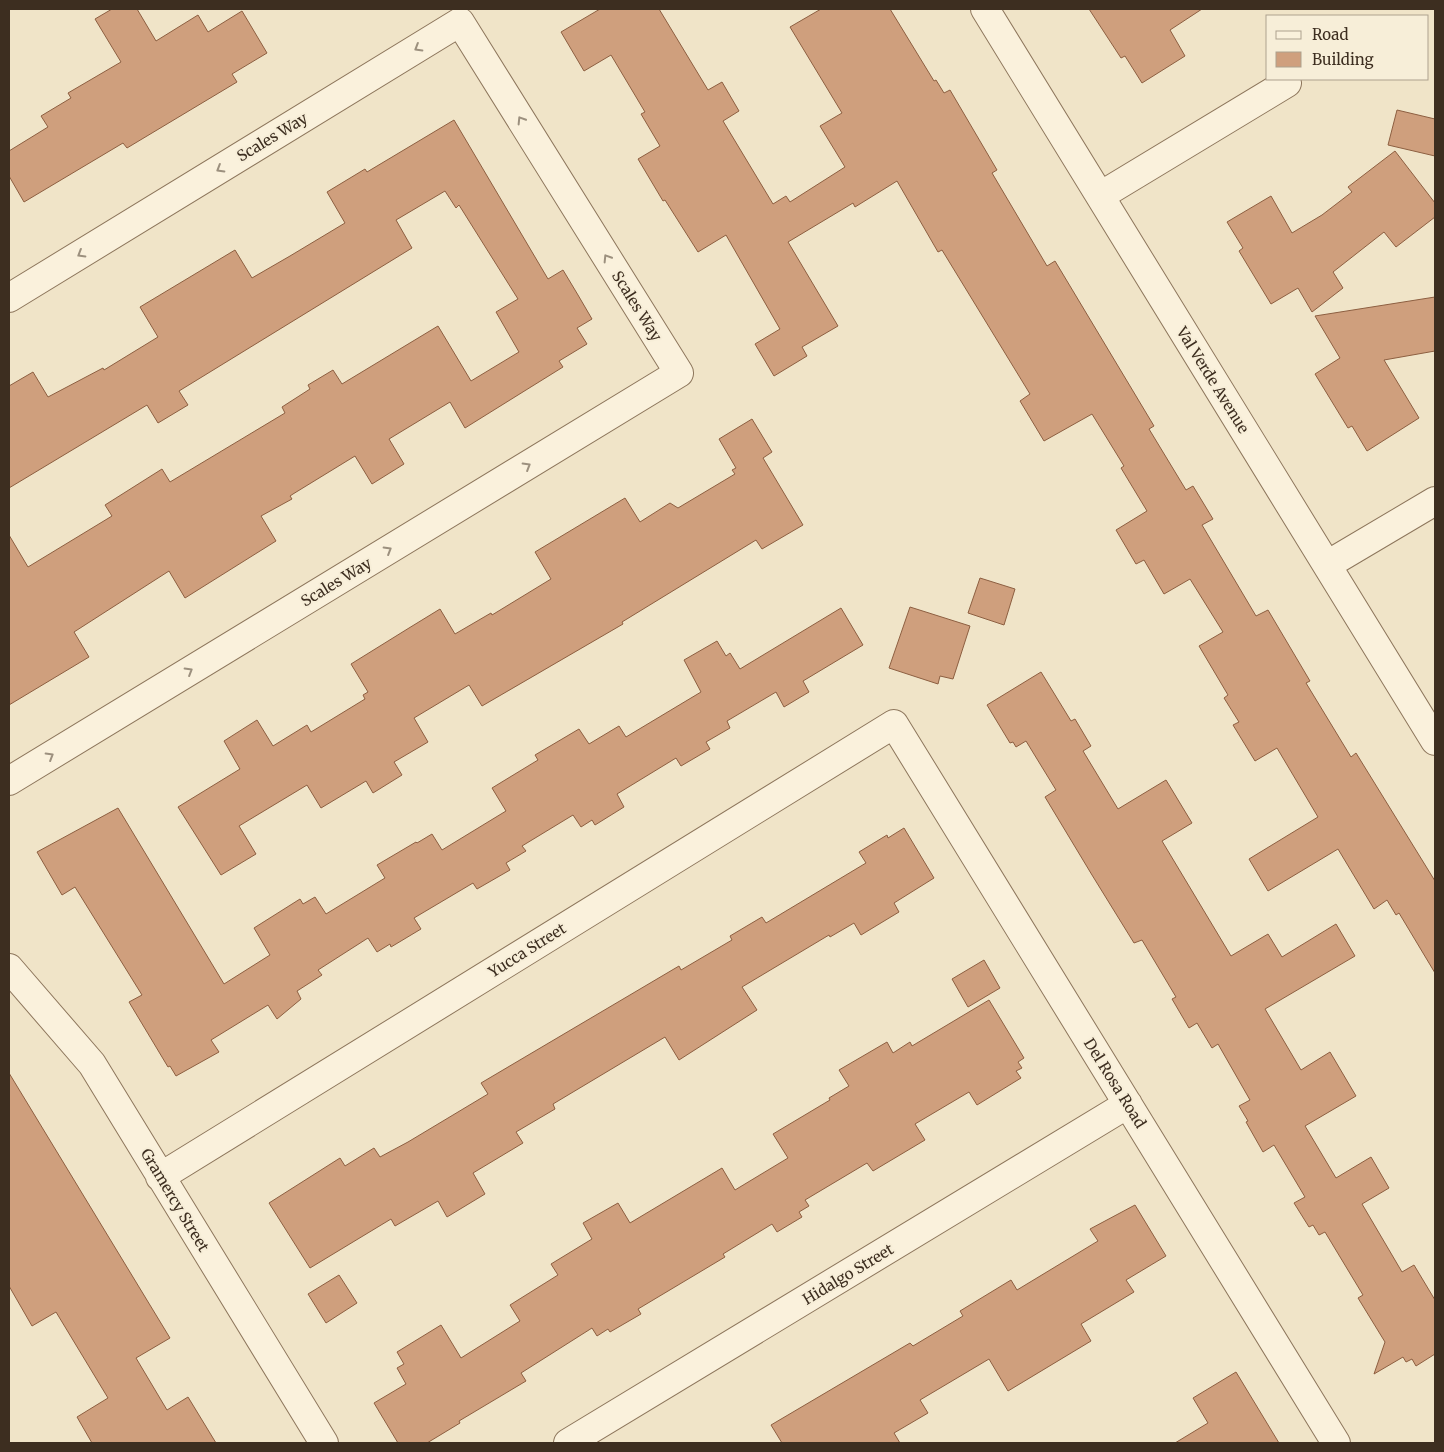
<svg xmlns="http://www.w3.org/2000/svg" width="1444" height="1452" font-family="Merriweather,serif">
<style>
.building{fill:#cf9f7d;stroke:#8d5f41}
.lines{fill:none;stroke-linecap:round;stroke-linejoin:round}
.street-casing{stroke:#8d765c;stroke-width:30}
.street{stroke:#faf1dc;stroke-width:28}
.oneway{stroke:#9c907e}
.labels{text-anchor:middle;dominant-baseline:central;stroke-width:4;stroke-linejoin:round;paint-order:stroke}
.street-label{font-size:15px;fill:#3d2e20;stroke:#f7eed8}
</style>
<rect width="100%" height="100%" fill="#f0e4c8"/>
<!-- building -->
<path class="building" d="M 112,9 L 137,9 L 156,41 L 198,15 L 208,32 L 242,11 L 267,53 L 232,74 L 237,82 L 127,148 L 123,143 L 24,202 L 9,176 L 9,151 L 48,127 L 41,116 L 71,98 L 68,93 L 121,62 L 95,19 Z
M 600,9 L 659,9 L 708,90 L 722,82 L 739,111 L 723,121 L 773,204 L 786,196 L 790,202 L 845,167 L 820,126 L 842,113 L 790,27 L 821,9 L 890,9 L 934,81 L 936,80 L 944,93 L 950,90 L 997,170 L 992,173 L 1047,266 L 1055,261 L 1154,426 L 1149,429 L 1186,490 L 1193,486 L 1213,519 L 1202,525 L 1256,616 L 1268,610 L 1310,681 L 1306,683 L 1351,757 L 1356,753 L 1435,881 L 1435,973 L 1399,913 L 1396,915 L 1387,900 L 1374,909 L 1338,849 L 1268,891 L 1249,859 L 1318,817 L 1277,748 L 1255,761 L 1233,725 L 1239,722 L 1224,698 L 1228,695 L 1199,646 L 1223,632 L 1190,579 L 1164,594 L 1144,560 L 1136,564 L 1116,530 L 1147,511 L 1121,468 L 1124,466 L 1092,414 L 1044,441 L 1020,401 L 1030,394 L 942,250 L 938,252 L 897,181 L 855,207 L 853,203 L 788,242 L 838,326 L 802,347 L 807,356 L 774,376 L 755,344 L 780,329 L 726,235 L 698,252 L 665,200 L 663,201 L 638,159 L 660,146 L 641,114 L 645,112 L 611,55 L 584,71 L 561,32 Z
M 1089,9 L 1202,9 L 1170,30 L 1185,56 L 1142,83 L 1125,56 L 1121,58 Z
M 1397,110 L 1435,119 L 1435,156 L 1388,145 Z
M 454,120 L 548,279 L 563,270 L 578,295 L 592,319 L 577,328 L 587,344 L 559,361 L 563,367 L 465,428 L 450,402 L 389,439 L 404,464 L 372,484 L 355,456 L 293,494 L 290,496 L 292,499 L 261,516 L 276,541 L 185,598 L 169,571 L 74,632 L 89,657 L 9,705 L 9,535 L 28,567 L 112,516 L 105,505 L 162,469 L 170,482 L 285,413 L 282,407 L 310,389 L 308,385 L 333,370 L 342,384 L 438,326 L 471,381 L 519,352 L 496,312 L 518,299 L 459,205 L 456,208 L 445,191 L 396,220 L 412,248 L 179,391 L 188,405 L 158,423 L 147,405 L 9,488 L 9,386 L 33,372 L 48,397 L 103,368 L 104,370 L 158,337 L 140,307 L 235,250 L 252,278 L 290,256 L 345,223 L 327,192 L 365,169 L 367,172 Z
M 1395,151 L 1435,203 L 1435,217 L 1396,247 L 1384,232 L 1333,272 L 1343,288 L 1312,312 L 1298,288 L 1271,304 L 1239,251 L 1243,248 L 1227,222 L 1271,196 L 1292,233 L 1322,215 L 1352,192 L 1348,187 Z
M 1435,297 L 1435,351 L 1384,360 L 1419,418 L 1367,451 L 1352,426 L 1348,428 L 1315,374 L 1340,358 L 1315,316 Z
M 752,419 L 772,452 L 763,458 L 803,525 L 762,549 L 756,540 L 622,622 L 623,624 L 482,706 L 469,685 L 414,718 L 428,742 L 394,762 L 402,775 L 373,793 L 366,781 L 321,808 L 307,785 L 239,826 L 256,854 L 221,875 L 178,807 L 240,769 L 224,741 L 257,720 L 273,746 L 307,725 L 311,732 L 365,699 L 363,695 L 368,692 L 351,664 L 409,628 L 440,609 L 455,634 L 491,613 L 492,615 L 551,579 L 535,552 L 625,498 L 640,522 L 670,503 L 678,508 L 735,474 L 732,470 L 736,468 L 719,439 Z
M 980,578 L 1015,589 L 1004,625 L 968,613 Z
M 910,607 L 970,626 L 953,679 L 940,676 L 938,684 L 889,668 Z
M 841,608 L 863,645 L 803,681 L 809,692 L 784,707 L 776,692 L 727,721 L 730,728 L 706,742 L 710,749 L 681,766 L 676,758 L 617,794 L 624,807 L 595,825 L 592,820 L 581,827 L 573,815 L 522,846 L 526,851 L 506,863 L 510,870 L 477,889 L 473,883 L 414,918 L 421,929 L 391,947 L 390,944 L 377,952 L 368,938 L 318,970 L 322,975 L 297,991 L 301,999 L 277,1019 L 268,1005 L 211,1040 L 219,1052 L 176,1076 L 170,1066 L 168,1067 L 129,1002 L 142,995 L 75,887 L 62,895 L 37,852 L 118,808 L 224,984 L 270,955 L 254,928 L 300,899 L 303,904 L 315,897 L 326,914 L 385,878 L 377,865 L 416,842 L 417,843 L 432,834 L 442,850 L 506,811 L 492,788 L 538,760 L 535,755 L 579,729 L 589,744 L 619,726 L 626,737 L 701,692 L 684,660 L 717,641 L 726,656 L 730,653 L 740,669 Z
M 1041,672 L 1071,721 L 1075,719 L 1091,746 L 1083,751 L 1118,809 L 1166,780 L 1192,823 L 1162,841 L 1231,956 L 1268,934 L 1282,957 L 1336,924 L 1355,956 L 1265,1009 L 1301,1070 L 1330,1052 L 1356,1096 L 1305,1126 L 1336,1178 L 1371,1157 L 1389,1188 L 1362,1204 L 1402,1272 L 1414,1265 L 1435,1300 L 1435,1354 L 1416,1366 L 1412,1359 L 1406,1362 L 1403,1357 L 1374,1374 L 1385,1342 L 1358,1298 L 1363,1295 L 1325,1232 L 1319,1235 L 1313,1225 L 1309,1227 L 1294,1203 L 1305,1197 L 1274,1145 L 1263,1152 L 1246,1122 L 1248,1121 L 1239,1106 L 1250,1100 L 1218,1044 L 1212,1048 L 1197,1023 L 1189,1028 L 1172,999 L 1176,997 L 1142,940 L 1134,943 L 1092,875 L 1045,797 L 1056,790 L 1026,741 L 1016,747 L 1013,742 L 1010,743 L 987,705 Z
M 904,828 L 934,878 L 894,903 L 899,912 L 861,935 L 854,923 L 830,937 L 829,935 L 742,987 L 757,1010 L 679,1060 L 665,1037 L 553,1104 L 555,1109 L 516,1132 L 523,1143 L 473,1173 L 485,1194 L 447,1217 L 438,1201 L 395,1226 L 391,1219 L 310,1268 L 269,1203 L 340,1158 L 345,1166 L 374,1148 L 380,1157 L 408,1142 L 488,1094 L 481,1083 L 679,966 L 681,970 L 732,940 L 730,936 L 762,917 L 766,923 L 866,863 L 859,852 L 887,835 L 888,838 Z
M 984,960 L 1000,988 L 968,1007 L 952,979 Z
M 989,1000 L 1024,1058 L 1018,1062 L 1022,1068 L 1016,1071 L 1021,1078 L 977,1105 L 969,1092 L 915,1124 L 925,1140 L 873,1171 L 867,1163 L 805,1200 L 809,1206 L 799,1212 L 802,1217 L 777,1232 L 772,1224 L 723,1254 L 725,1257 L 638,1309 L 641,1314 L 610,1332 L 608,1329 L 597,1336 L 592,1328 L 521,1373 L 526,1381 L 459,1421 L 460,1423 L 427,1443 L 398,1443 L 374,1403 L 406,1384 L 397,1368 L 404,1364 L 397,1352 L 441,1325 L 461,1358 L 520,1321 L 510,1305 L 558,1275 L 551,1264 L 592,1239 L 583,1223 L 618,1203 L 630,1223 L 722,1168 L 735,1190 L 788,1158 L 773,1134 L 830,1100 L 829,1098 L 849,1086 L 839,1070 L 887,1042 L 893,1053 L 910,1042 L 912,1046 Z
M 9,1073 L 170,1338 L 136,1358 L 167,1410 L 188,1397 L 216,1443 L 92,1443 L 77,1417 L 108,1398 L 56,1312 L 32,1326 L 9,1286 Z
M 1135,1205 L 1166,1256 L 1126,1280 L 1134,1292 L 1081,1324 L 1091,1341 L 1008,1391 L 989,1359 L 920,1400 L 928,1413 L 894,1433 L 900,1443 L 782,1443 L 771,1425 L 910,1343 L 913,1346 L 963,1316 L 960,1311 L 1011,1280 L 1017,1290 L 1098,1241 L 1090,1229 Z
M 339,1275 L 357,1303 L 326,1323 L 308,1294 Z
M 1236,1372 L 1279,1443 L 1175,1443 L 1208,1423 L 1193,1398 Z"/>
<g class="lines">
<!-- street casing -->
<g class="street-casing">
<path id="street" d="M 985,9 L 1435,741
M 1100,196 L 1287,83
M 9,298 L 460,22 L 679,373 L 9,781
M 1327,565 L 1435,501
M 9,968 L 92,1064 L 324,1443
M 160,1177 L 894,724 L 1336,1443
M 568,1443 L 1128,1104"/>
</g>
<!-- street -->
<use href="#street" class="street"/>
</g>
<!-- one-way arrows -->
<defs><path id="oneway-chevron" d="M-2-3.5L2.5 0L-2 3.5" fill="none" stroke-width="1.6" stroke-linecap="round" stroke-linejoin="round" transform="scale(1.25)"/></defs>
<g class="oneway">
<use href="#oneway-chevron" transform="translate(418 48) rotate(149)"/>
<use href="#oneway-chevron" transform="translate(521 120) rotate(-122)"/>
<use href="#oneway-chevron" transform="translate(220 169) rotate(149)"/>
<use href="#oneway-chevron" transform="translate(81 254) rotate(149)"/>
<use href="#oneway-chevron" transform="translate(607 258) rotate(-122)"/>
<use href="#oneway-chevron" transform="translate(527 466) rotate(-31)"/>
<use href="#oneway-chevron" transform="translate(388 550) rotate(-31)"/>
<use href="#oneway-chevron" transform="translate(189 671) rotate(-31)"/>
<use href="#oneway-chevron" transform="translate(50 756) rotate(-31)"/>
</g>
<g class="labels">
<!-- street labels -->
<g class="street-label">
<text transform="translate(272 137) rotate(-31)">Scales Way</text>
<text transform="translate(637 306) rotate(58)">Scales Way</text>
<text transform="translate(1213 380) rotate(58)">Val Verde Avenue</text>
<text transform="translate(336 582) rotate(-31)">Scales Way</text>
<text transform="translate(527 950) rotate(-32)">Yucca Street</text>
<text transform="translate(1115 1083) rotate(58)">Del Rosa Road</text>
<text transform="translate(175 1200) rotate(59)">Gramercy Street</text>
<text transform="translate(848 1274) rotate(-31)">Hidalgo Street</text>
</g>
</g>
<!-- border -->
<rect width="1444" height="1452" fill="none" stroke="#3d2e20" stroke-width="20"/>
<!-- legend -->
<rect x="1266" y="15" width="162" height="65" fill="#f7eed8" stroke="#ada18e"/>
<rect x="1276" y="31" width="25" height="8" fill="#faf1dc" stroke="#ada18e"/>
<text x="1312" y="40" font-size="15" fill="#3d2e20">Road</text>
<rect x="1276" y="52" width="25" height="15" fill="#cf9f7d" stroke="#ada18e"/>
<text x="1312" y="65" font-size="15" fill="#3d2e20">Building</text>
</svg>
